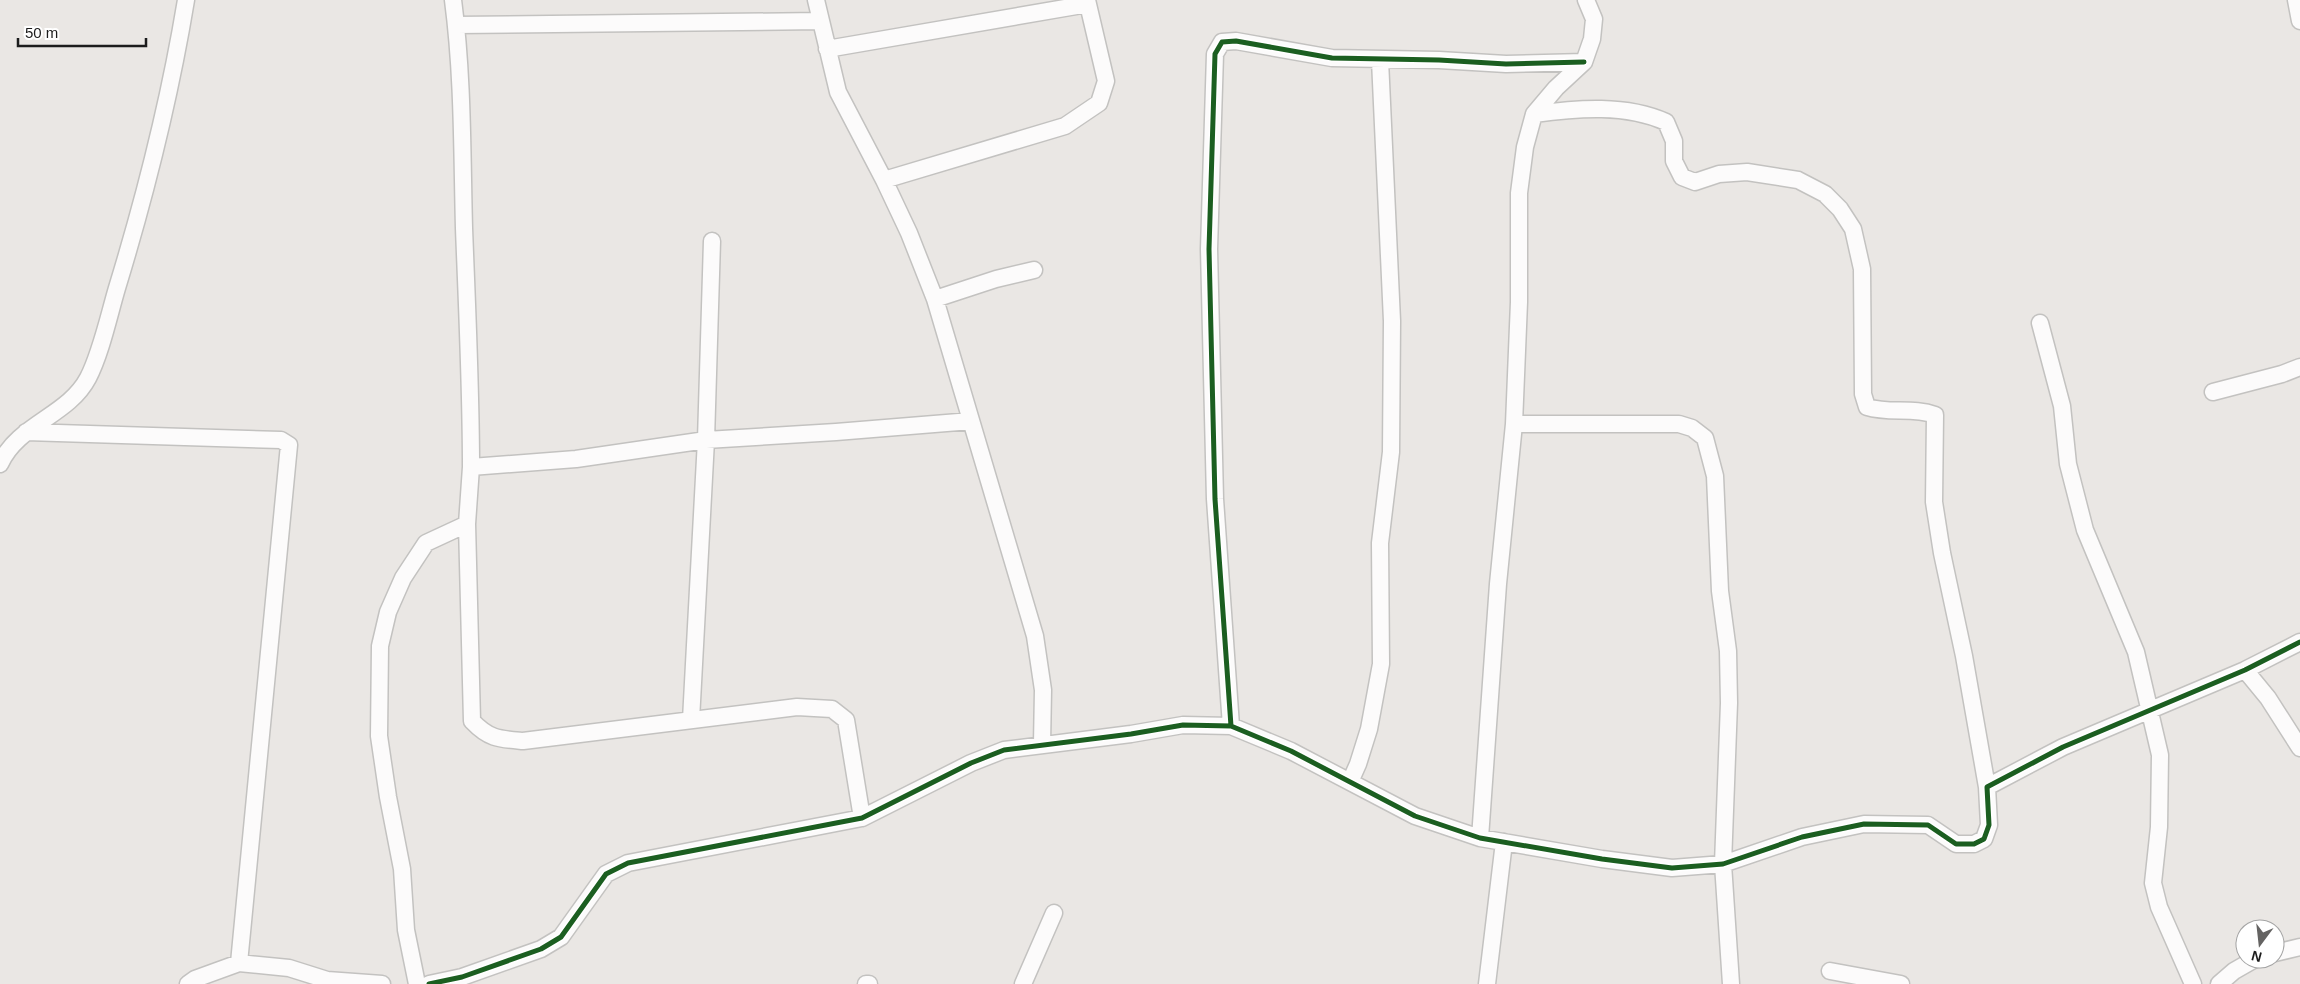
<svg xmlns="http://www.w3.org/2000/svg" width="2300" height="984" font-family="Helvetica,sans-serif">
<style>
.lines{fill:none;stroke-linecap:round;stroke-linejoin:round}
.minor-casing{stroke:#c3c2c0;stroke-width:19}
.minor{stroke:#fcfbfb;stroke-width:16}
.cycleway-casing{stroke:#fff;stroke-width:8}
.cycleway{stroke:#1b5e20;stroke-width:5}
</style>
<rect width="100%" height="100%" fill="#eae7e4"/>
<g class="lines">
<!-- minor casing -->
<g class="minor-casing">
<path id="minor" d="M 453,0 C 463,76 462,152 464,228 C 467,308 471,387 471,467 L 576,459 L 706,440 L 836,432 L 971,421
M 816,0 L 838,92 L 884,180 L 909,233 L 935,299 L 1035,636 L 1043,690 L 1042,744
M 2296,0 L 2300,21
M 456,25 L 821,21
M 827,49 L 1088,4
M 1534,114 C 1578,108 1626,104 1666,122 L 1674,141 L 1674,161 L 1682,177 L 1695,182 L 1719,174 L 1747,172 L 1798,180 L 1825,194 L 1840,209 L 1853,229 L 1862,269 L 1863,394 L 1867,407 C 1889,414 1913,407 1935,415 L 1934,502 L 1942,553 L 1964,656 L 1987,787
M 884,180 L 1065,126 L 1099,103 L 1106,81 L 1087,0
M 935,299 L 996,279 L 1034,270
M 2040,323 L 2062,406 L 2068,464 L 2085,530 L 2136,652 L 2160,755 L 2159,827 L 2153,883 L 2159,907 L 2193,984
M 2213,392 L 2282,374 L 2300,367
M 1514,424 L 1679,424 L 1692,428 L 1705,438 L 1715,476 L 1720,591 L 1728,651 L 1729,703 L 1723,864 L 1731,984
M 26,432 L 281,440 L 289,445 L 239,963
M 0,464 C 18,424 68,416 88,378 C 101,353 109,315 117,288 C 146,193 170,97 186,0
M 467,524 L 472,721 C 489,739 499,739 523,741 L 797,707 L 832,709 L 846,720 L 862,818
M 2245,670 L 2268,698 L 2300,748
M 691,720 L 706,440 L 712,241
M 1231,726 L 1215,499 L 1209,249 L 1215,54 L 1222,42 L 1236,41 L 1332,58 L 1439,60 L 1506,64 L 1584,62
M 1350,782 L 1358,764 L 1369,729 L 1381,664 L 1380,543 L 1391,452 L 1392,321 L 1380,60
M 1480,838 L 1498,584 L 1514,424 L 1519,302 L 1519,193 L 1525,147 L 1534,114 L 1556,88 L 1584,62 L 1592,39 L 1594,19 L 1586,0
M 2275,953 L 2300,947
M 1830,971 L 1901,984
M 188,984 L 195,979 L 239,963 L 289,968 L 327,980 L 382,984
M 417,984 L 406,930 L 402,869 L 388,797 L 379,736 L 380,646 L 388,612 L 403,578 L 426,543 L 467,524 L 471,467
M 429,984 L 462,977 L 541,949 L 561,937 L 606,874 L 628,863 L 862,818 L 971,763 L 1004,750 L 1131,734 L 1183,725 L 1231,726 L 1291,751 L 1415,816 L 1480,838 L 1602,859 L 1672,868 L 1723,864 L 1802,837 L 1864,824 L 1928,825 L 1956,844 L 1974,844 L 1984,839 L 1989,825 L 1987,787 L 2063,747 L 2245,670 L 2300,642
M 866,984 L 869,984
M 1023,984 L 1054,913
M 1487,984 L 1504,842
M 2219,984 L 2234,971 L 2255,959"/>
</g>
<!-- minor -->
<use href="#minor" class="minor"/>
<!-- cycleway casing -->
<g class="cycleway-casing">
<path id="cycleway" d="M 1231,726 L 1215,499 L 1209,249 L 1215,54 L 1222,42 L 1236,41 L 1332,58 L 1439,60 L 1506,64 L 1584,62
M 429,984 L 462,977 L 541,949 L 561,937 L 606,874 L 628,863 L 862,818 L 971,763 L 1004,750 L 1131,734 L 1183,725 L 1231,726 L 1291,751 L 1415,816 L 1480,838 L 1602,859 L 1672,868 L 1723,864 L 1802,837 L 1864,824 L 1928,825 L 1956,844 L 1974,844 L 1984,839 L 1989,825 L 1987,787 L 2063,747 L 2245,670 L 2300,642"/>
</g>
<!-- cycleway -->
<use href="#cycleway" class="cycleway"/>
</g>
<!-- north arrow -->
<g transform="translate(2260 944) rotate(195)"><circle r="24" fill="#ffffff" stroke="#a4a4a4"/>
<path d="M0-4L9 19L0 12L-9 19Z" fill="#646362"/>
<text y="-8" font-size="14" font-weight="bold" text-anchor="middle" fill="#1c1c1c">N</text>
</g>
<!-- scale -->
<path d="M18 38v8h128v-8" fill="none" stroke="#1c1c1c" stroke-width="2.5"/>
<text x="25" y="38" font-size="15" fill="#1c1c1c" stroke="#ffffff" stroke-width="4" paint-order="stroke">50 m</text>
</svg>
